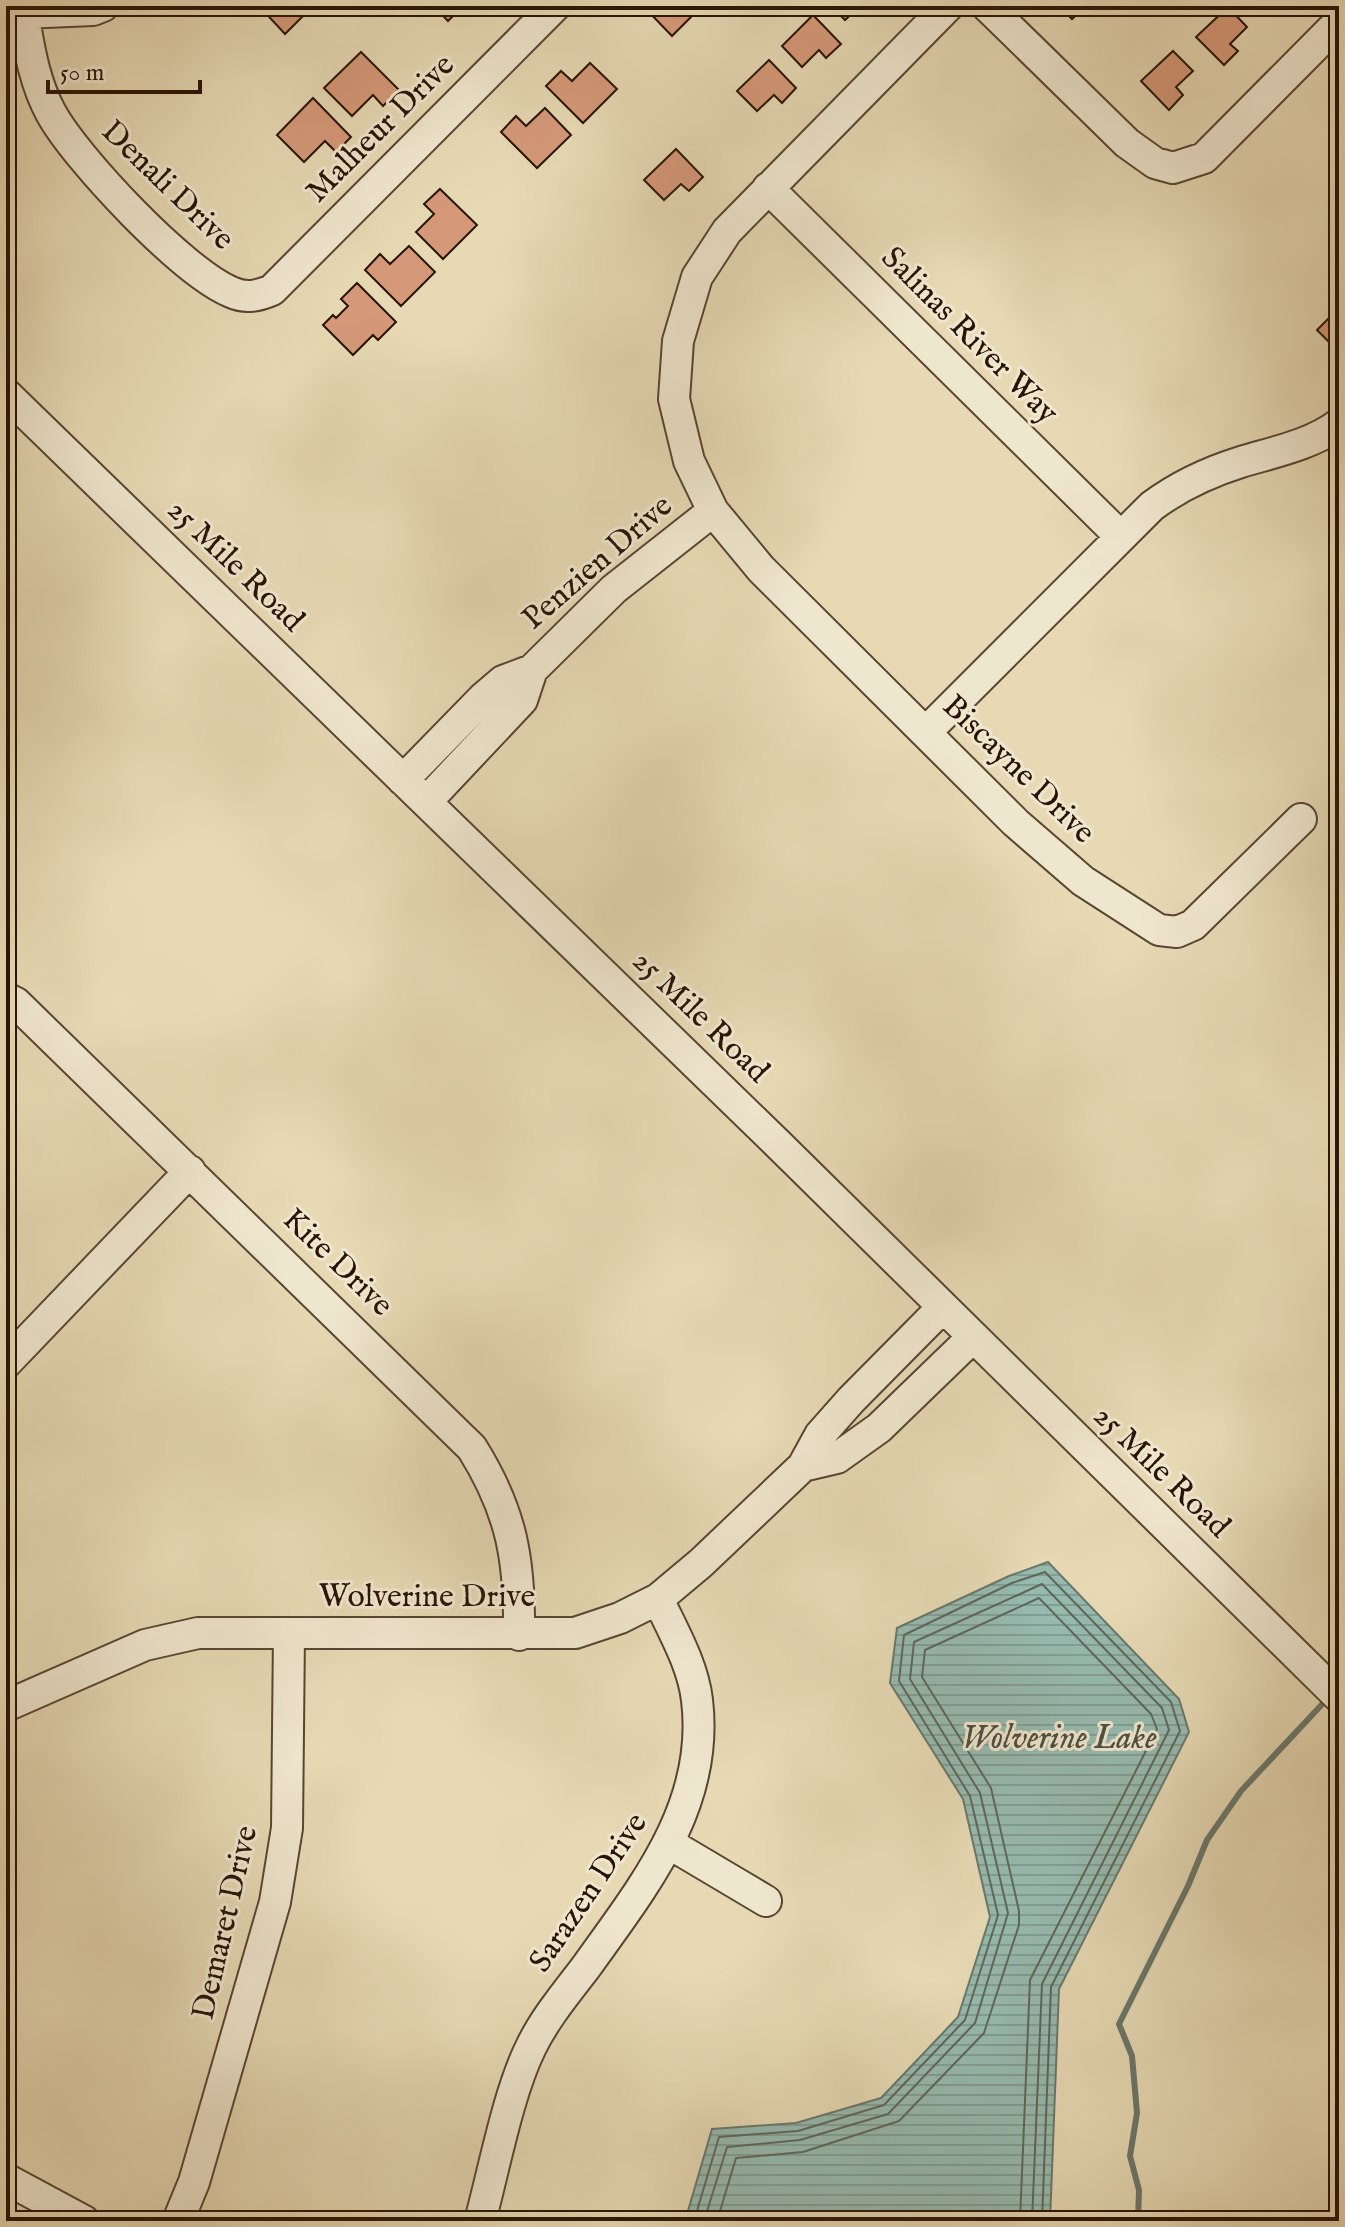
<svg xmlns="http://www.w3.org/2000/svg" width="1345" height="2227" font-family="'IM FELL English',serif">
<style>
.water{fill:url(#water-rules);stroke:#6a786b;stroke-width:2}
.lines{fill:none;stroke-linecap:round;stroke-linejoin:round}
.shore{stroke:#5f675a;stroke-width:2}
.stream{stroke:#6a786b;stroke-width:6}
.building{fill:#d59979;stroke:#281406;stroke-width:2}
.minor-casing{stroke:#584532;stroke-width:34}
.minor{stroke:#efe6ce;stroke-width:30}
.labels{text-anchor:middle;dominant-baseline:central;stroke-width:6;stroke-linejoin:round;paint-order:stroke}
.street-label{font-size:32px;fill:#281406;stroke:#efe6ce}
.water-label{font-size:34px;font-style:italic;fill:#4e4e41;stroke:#efe6ce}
</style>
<defs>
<pattern id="water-rules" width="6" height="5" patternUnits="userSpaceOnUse" patternTransform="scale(2)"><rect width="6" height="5" fill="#96baaf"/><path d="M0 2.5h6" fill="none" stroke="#819f95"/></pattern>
</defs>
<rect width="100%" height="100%" fill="#e6d9b4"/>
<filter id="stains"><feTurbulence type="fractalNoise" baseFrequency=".0025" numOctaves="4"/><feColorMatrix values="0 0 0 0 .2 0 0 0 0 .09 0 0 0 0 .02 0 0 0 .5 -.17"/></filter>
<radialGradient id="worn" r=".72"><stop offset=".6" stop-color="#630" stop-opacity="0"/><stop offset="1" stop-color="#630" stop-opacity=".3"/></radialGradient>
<!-- water -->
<path class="water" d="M 1048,1562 L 1179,1699 L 1189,1732 L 1059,1989 L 1050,2221 L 685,2221 L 712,2129 L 796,2123 L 881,2098 L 958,2017 L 990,1917 L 963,1799 L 890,1683 L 897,1628 L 1009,1576 Z"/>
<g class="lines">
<!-- shore -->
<path class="shore" d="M 694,2221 L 719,2137 L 798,2131 L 884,2105 L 965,2020 L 998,1915 L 970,1796 L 899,1681 L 904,1635 L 1012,1583 L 1045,1572 L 1171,1702 L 1180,1731 L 1051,1987 L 1042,2221
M 704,2221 L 727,2147 L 800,2140 L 888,2114 L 975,2023 L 1008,1913 L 980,1793 L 910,1679 L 914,1642 L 1042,1584 L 1162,1708 L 1169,1730 L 1042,1984 L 1032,2221
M 717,2221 L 736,2158 L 803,2152 L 899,2121 L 984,2033 L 1019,1925 L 1019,1911 L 991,1788 L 922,1677 L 925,1650 L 1039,1598 L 1151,1714 L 1157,1729 L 1030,1980 L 1020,2221"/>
<!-- stream -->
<path class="stream" d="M 1138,2221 L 1139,2190 L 1130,2156 L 1137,2113 L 1132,2056 L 1119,2024 L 1188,1886 L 1207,1840 L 1241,1791 L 1328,1698"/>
</g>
<!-- building -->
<path class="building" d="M 259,6 L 313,6 L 285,34 Z
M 434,6 L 463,6 L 448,21 Z
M 643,6 L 702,6 L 672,36 Z
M 831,6 L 860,6 L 845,20 Z
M 1059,6 L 1086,6 L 1072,19 Z
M 1228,7 L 1247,27 L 1230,44 L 1238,51 L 1224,65 L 1196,37 Z
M 813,15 L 841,44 L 826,58 L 819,50 L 802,67 L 782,46 Z
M 1173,51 L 1193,71 L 1176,87 L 1183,95 L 1169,110 L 1141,81 Z
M 361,52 L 399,90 L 383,106 L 373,95 L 352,116 L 324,88 Z
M 769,60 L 796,88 L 782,103 L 774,95 L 757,111 L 737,91 Z
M 590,63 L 617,89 L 583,123 L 546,86 L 561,71 L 572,81 Z
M 313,98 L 351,137 L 336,152 L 325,141 L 304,162 L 277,135 Z
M 545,108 L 571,135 L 537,168 L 501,132 L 516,116 L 526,126 Z
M 676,149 L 703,177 L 689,191 L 681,184 L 664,200 L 644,180 Z
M 440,189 L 477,225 L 443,259 L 416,232 L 434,214 L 424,204 Z
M 409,246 L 435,272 L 401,306 L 365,270 L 380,254 L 390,264 Z
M 357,283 L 396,322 L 378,340 L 373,335 L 353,355 L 323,325 L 333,315 L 336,318 L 348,306 L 341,299 Z
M 1339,308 L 1339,352 L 1317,330 Z"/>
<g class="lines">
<!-- minor casing -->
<g class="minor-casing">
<path id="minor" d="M 948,6 L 727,231 L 697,277 L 678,341 L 674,399 L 689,461 L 713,511 L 761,569 L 1016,823 L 1083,881 L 1159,930 L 1177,932 L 1193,925 L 1301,819
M 987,6 L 1127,143 L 1155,163 L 1173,168 L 1204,158 L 1339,22
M 6,9 L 23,13 L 93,10 L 103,6
M 23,13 C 29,47 34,82 51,113 C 76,159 183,272 231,292 C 246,299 258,296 272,290 L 555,6
M 768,188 L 1119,535
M 6,394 L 777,1143 L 1339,1697
M 926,732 L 1152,506 C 1179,486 1209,472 1241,462 C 1274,452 1311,445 1339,424
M 403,780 L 483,698 L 503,681 L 532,670 L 614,589 L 713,511
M 426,802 L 522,700 L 532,670
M 6,998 L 16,1003 L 472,1448 C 512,1512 520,1560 519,1635
M 6,1363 L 190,1171
M 803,1466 L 837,1458 L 879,1428 L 972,1338
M 6,1706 L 145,1645 L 198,1633 L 575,1633 L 620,1618 L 658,1599 L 701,1563 L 803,1466 L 820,1435 L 851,1400 L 942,1308
M 670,1844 L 766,1901
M 6,2179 L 84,2221
M 178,2221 L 194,2182 L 275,1902 L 287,1828 L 289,1633
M 480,2221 C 494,2170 508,2093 531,2047 C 545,2018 567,1992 586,1967 C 643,1887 710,1806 697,1700 C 693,1665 673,1631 658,1599"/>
</g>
<!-- minor -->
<use href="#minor" class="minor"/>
</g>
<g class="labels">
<!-- street labels -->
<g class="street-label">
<text transform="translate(381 129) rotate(-45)">Malheur Drive</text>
<text transform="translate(167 186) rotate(44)">Denali Drive</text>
<text transform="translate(969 336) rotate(45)">Salinas River Way</text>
<text transform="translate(598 563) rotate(-41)">Penzien Drive</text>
<text transform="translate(235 566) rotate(44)">25 Mile Road</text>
<text transform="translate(1018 770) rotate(44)">Biscayne Drive</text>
<text transform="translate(700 1017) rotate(44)">25 Mile Road</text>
<text transform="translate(337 1263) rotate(44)">Kite Drive</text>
<text transform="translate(1161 1472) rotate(44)">25 Mile Road</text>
<text x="427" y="1597">Wolverine Drive</text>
<text transform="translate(589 1893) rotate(-56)">Sarazen Drive</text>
<text transform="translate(226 1923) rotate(-77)">Demaret Drive</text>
</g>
<!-- water labels -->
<g class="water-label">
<text x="1059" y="1738">Wolverine Lake</text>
</g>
</g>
<!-- margin -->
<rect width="1345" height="2227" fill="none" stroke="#e6d9b4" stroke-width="32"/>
<rect x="8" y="8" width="1329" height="2211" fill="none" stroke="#281406" stroke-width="4"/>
<rect x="16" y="16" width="1313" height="2195" fill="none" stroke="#281406" stroke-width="2"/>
<!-- scale -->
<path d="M48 80v12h152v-12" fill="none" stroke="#281406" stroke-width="4"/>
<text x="60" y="80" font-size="24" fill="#281406" stroke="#efe6ce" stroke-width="6" paint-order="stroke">50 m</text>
<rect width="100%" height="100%" filter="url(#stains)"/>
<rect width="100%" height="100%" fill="url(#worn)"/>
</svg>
